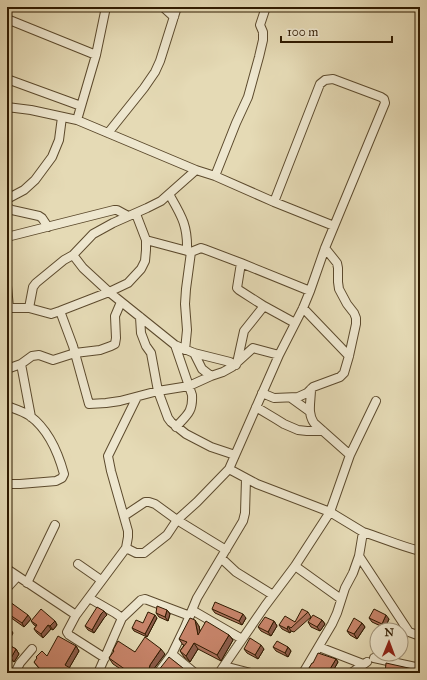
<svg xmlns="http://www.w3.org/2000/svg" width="427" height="680" font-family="'IM FELL Great Primer',serif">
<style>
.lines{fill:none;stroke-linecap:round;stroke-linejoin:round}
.minor-casing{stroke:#5c4a2d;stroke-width:10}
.minor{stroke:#eee7cf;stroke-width:8}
.wall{fill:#ac725c;stroke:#2f1a00}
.shaded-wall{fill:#8c5d4b;stroke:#2f1a00}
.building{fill:#c8856b;stroke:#2f1a00}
</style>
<rect width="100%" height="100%" fill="#e5dab5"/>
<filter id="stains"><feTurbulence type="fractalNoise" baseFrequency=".005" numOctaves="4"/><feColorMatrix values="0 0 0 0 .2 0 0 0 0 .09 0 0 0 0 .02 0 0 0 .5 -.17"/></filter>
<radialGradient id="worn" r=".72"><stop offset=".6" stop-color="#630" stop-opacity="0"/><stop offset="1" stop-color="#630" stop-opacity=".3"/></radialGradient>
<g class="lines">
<!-- minor casing -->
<g class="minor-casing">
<path id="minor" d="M 163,7 L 174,17
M 7,19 L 96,55
M 7,79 L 81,106
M 7,107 L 31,110 L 77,120 L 196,170 L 215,176 L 274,202 L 334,226
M 77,120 L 96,55 L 106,7
M 108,133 L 144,88 L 155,72 L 160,61 L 177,7
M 196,170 L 161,201 L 147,208 L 113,223 L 93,234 L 73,255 L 83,268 L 109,292 L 175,345 L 194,353 L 230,362 L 236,365
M 215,176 L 236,123 L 248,97 L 259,57 L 263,40 L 263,32 L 260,25 L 266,7
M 169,194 C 181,215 188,225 187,251
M 7,199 L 24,190 L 35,180 L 52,157 L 59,140 L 62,117
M 7,207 L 12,210 L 39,216 L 42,218 L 48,227
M 7,237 L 114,210 L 117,210 L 128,216
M 146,240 L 191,252 L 186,289 L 185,304 L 187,330 L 185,350
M 191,252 L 201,248 L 204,249 L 241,263 L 310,291
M 241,263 L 237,288 L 239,290 L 264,306
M 7,286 L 9,308
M 7,308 L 29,308 L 51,314 L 60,311 L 109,292 L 128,283 L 141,269 L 145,261 L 146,250 L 146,240 L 136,214
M 29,308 L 33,287 L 36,283 L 64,260 L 73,255
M 303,308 L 349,356
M 60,311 L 73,346 L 89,404 L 106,403 L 120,401 L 158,391 L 189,386 L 211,376 L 223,372 L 232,367 L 253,348 L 279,355
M 140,317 L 141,333 L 146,346 L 151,353 L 158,391 L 168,418 L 171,422 L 186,434 L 211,447 L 235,455
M 175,345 L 192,395 C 193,412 187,415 176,427
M 194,353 L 202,369 L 211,376
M 237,363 L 244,331 L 264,306 L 295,323
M 21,364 L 31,417
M 7,369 L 21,364 L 32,356 L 39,355 L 53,360 L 75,353 L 100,350 L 111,346 L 115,344 L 116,338 L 115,316 L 121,302
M 311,389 C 311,401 307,413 314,423 L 350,455
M 262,393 L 274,398 L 298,397 L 307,393 L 313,387 L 340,377 L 344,373 L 349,356 L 356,324 L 356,318 L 354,313 L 347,304 L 339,289 L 338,282 L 338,268 L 337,263 L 325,248
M 291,398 L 309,411
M 7,406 C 15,409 23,411 30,416 C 49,430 58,452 64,474 L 62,478 L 56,481 L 20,484 L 7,484
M 256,407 L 276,419 L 284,424 L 298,430 L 307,431 L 323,431
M 229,469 L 257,484 L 330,512 L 363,532 L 359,556 L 407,629 L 409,632 L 420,636
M 124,516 L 145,502 L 149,502 L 155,504 L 177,520 L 226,550
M 363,532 C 382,538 400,546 420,551
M 126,548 L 136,553 L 144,553 L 167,535 L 177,520 L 197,502 L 229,469 L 279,355 L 303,308 L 310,291 L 325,248 L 385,103 L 384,99 L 381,97 L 333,79 L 325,80 L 320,84 L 274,202
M 221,558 L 236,572 L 273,595
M 78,564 L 101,580
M 295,566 L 341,599
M 7,569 L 76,615
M 27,583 L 55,525
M 7,588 L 17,577
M 89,598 L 115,613 L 122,618
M 192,610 L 242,639
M 319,647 L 363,664
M 172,654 L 195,673
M 105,658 L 69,635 L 67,632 L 76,615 L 126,548 L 128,537 L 128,531 L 111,471 L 108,456 L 137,397
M 374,658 L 420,668
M 224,666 L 251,673
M 15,673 L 20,663 L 32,649
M 98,673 L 122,618 L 141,600 L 145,599 L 190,616
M 158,673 L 172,654 L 185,627 L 197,598 L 243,521 L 245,513 L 246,479
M 219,673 L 265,606 L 295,566 L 330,512 L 350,455 L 376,401
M 303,673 L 332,624 L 337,613 L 345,588 L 353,573 L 359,556
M 351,673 L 367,662"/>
</g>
<!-- minor -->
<use href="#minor" class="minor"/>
</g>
<!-- wall -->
<path class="wall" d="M 7,605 L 31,619 L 24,627 L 7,615 Z
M 212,609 L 246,618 L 242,625 L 215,613 Z
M 167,610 L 170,614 L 168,621 L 159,617 L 156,613 Z
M 104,611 L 107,615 L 104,618 L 94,633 L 88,630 L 85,626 Z
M 308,612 L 311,617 L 294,632 L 291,631 L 290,633 L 282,629 L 279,625 L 295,622 Z
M 157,618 L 147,637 L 134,631 L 132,628 Z
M 369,618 L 389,619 L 385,628 L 372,622 Z
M 322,620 L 325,624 L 320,631 L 311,627 L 308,622 Z
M 31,621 L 55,621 L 57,625 L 53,630 L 51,629 L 43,638 L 37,633 L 34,629 L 36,626 L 34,625 Z
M 274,621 L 277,626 L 271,636 L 261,631 L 258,627 Z
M 362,623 L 365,627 L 357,639 L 350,635 L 347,631 Z
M 199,626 L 200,631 L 229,635 L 233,640 L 221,661 L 198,649 L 190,662 L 184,657 L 180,651 L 184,645 L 183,645 L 179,639 Z
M 7,644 L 16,649 L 19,654 L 14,662 L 7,657 Z
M 76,646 L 79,651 L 69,668 L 76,673 L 43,673 L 37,666 L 34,662 L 47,656 Z
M 273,647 L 288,647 L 291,651 L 288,657 L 276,651 Z
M 244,649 L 264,649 L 258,659 L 247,653 Z
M 113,650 L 135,652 L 165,654 L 153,670 L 153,673 L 125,672 L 113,664 L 109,658 L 114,652 Z
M 336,659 L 338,662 L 333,671 L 334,673 L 314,673 L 312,672 L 309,668 L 313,663 Z"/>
<!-- shaded-wall -->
<path class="shaded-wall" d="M 167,610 L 170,614 L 168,621 L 165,617 Z
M 104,611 L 107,615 L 104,618 L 94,633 L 92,630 L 101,614 Z
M 243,614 L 246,618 L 242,625 L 239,621 Z
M 28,615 L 31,619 L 24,627 L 22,623 Z
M 155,615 L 157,618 L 147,637 L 145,634 Z
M 386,615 L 389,619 L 385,628 L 382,624 Z
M 195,620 L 199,626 L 202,641 L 198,635 Z
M 322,620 L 325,624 L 320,631 L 317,627 Z
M 55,621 L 57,625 L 53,630 L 50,626 Z
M 274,621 L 277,626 L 271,636 L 268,632 Z
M 362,623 L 365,627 L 357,639 L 354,634 Z
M 48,625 L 51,629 L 43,638 L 41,634 Z
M 288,626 L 291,631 L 290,633 L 287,629 Z
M 10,628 L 13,633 L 8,643 L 7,642 L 7,633 Z
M 229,635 L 233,640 L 221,661 L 217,655 Z
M 194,643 L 198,649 L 190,662 L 186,656 Z
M 261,645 L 264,649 L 258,659 L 255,655 Z
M 76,646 L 79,651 L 68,670 L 65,665 Z
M 288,647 L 291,651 L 288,657 L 285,653 Z
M 16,649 L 19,654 L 14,662 L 11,658 Z
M 161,649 L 165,654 L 153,670 L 153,673 L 152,673 L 149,669 L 150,665 Z
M 336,659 L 338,662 L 333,671 L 334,673 L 331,673 L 330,669 Z
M 413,669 L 416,673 L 413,673 Z"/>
<!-- building -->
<path class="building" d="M 10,602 L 28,615 L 22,623 L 7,613 L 7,605 Z
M 215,602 L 243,614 L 239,621 L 212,609 Z
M 157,606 L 167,610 L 165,617 L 156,613 Z
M 97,607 L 104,611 L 101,614 L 92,630 L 85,626 Z
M 41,609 L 55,621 L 50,626 L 48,625 L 41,634 L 34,629 L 37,625 L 31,621 Z
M 302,609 L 308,612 L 291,628 L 288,626 L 287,629 L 279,625 L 285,616 L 295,622 Z
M 374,609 L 386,615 L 382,624 L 369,618 Z
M 148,612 L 155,615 L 145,634 L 132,628 L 136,620 L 143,623 Z
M 313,615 L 322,620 L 317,627 L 308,622 Z
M 265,617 L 274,621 L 268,632 L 258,627 Z
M 190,618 L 195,620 L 198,635 L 206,621 L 229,635 L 217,655 L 194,643 L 186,656 L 180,651 L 187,642 L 179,639 Z
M 354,618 L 362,623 L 354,634 L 347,631 Z
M 7,626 L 10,628 L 7,633 Z
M 58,636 L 76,646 L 65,665 L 75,671 L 74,673 L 60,673 L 58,672 L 57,673 L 46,673 L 39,668 L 34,662 L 37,658 L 36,657 L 42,651 L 47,656 Z
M 145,637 L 161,649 L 150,665 L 149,669 L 151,672 L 154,673 L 124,673 L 126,670 L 109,658 L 114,651 L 113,650 L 118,641 L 135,652 Z
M 250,638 L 261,645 L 255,655 L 244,649 Z
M 277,641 L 288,647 L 285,653 L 273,647 Z
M 7,644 L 16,649 L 11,658 L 7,655 Z
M 318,653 L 336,659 L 330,669 L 332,670 L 331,673 L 320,673 L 309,668 L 312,663 L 313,663 Z
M 169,657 L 188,672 L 192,673 L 154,673 L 158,671 Z
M 386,663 L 413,669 L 412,673 L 420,673 L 385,673 Z"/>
<!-- margin -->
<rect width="427" height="680" fill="none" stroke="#e5dab5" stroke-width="24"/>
<rect x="8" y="8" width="411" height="664" fill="none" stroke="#2f1a00" stroke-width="2"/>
<rect x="12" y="12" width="403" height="656" fill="none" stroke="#2f1a00"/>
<!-- north arrow -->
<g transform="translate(389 642) rotate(1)"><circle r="19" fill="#eee7cf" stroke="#a2957c"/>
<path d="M0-3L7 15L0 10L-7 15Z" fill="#8f2418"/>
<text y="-6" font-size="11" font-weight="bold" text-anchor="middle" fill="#2f1a00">N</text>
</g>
<!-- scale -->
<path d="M281 36v6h111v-6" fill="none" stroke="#2f1a00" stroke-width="2"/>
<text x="287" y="36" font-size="12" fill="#2f1a00" stroke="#eee7cf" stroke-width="3" paint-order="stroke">100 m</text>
<rect width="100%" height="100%" filter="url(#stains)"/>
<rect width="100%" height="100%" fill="url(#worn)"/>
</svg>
